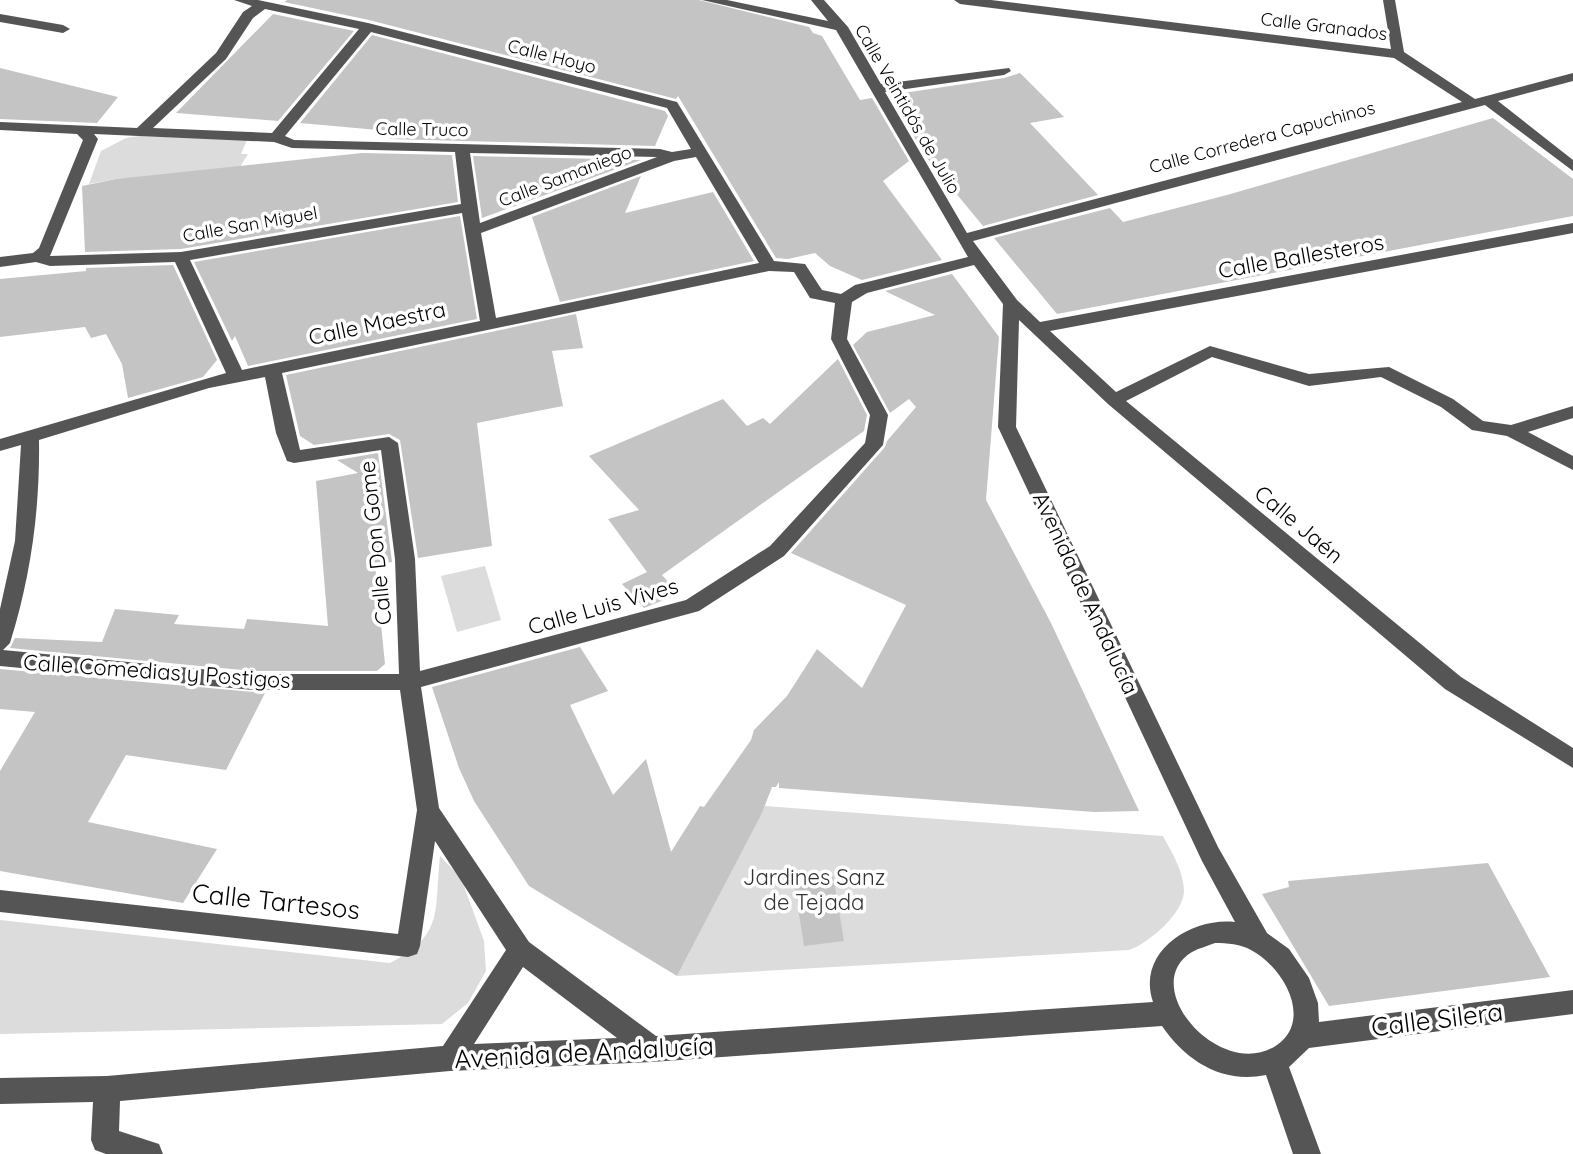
<svg xmlns="http://www.w3.org/2000/svg" width="1573" height="1154" font-family="Quicksand,sans-serif">
<style>
.green{fill:#dcdcdc}
.building{fill:#c4c4c4}
.lines{fill:none;stroke-linecap:round;stroke-linejoin:round}
.minor{fill:#555;fill-rule:evenodd}
.labels{text-anchor:middle;dominant-baseline:central;stroke-width:7;stroke-linejoin:round;paint-order:stroke}
.far-street-label{font-size:18px;fill:#000;stroke:#fff}
.street-label{font-size:22px;fill:#000;stroke:#fff}
.park-label{font-size:22px;fill:#333;stroke:#fff}
.near-street-label{font-size:26px;fill:#000;stroke:#fff}
</style>
<rect width="100%" height="100%" fill="#fff"/>
<!-- green -->
<path class="green" d="M 139,136 L 247,140 L 241,154 L 248,154 L 237,172 L 116,179 L 89,184 L 101,151 L 126,138 Z
M 485,566 L 501,620 L 457,632 L 441,576 Z
M 765,806 L 1163,836 C 1172,853 1184,872 1184,891 C 1184,913 1148,944 1129,950 L 677,976 Z
M 440,856 L 461,878 L 484,941 L 486,971 L 468,1003 L 442,1024 L 0,1034 L 0,920 L 390,963 C 445,935 434,911 440,856 Z"/>
<!-- building -->
<path class="building" d="M 287,0 L 699,0 L 809,27 L 813,33 L 822,36 L 860,100 L 872,98 L 909,161 L 883,181 L 942,260 L 862,280 L 830,266 L 815,253 L 788,259 L 776,258 L 678,96 L 676,99 L 369,20 L 284,2 Z
M 273,14 L 354,31 L 278,121 L 176,113 Z
M 372,35 L 665,111 L 668,116 L 655,146 L 390,139 L 389,131 L 300,123 Z
M 0,68 L 118,97 L 97,123 L 0,119 Z
M 1020,73 L 1064,117 L 1030,123 L 1098,195 L 983,226 L 926,157 L 890,95 L 1004,78 Z
M 1493,118 L 1573,179 L 1573,216 L 1057,314 L 994,238 L 1110,208 L 1123,222 L 1227,195 Z
M 362,153 L 452,155 L 458,202 L 181,249 L 85,252 L 82,186 L 116,179 Z
M 473,156 L 641,160 L 482,218 Z
M 641,176 L 625,213 L 713,192 L 754,261 L 560,302 L 532,217 Z
M 460,216 L 477,319 L 248,366 L 235,336 L 232,341 L 194,262 Z
M 173,265 L 217,360 L 203,377 L 128,398 L 122,364 L 106,334 L 91,338 L 85,327 L 0,337 L 0,279 L 86,271 L 86,268 Z
M 952,274 L 999,337 L 986,500 L 1051,623 L 1139,811 L 1094,812 L 779,788 L 779,782 L 776,787 L 772,787 L 762,813 L 677,976 L 529,886 L 474,801 L 459,768 L 432,687 L 580,647 L 608,691 L 570,705 L 613,795 L 646,759 L 671,852 L 700,806 L 704,807 L 751,740 L 754,730 L 787,696 L 817,649 L 862,688 L 906,605 L 791,553 L 885,447 L 887,441 L 916,407 L 909,399 L 890,413 L 853,345 L 867,332 L 935,315 L 885,291 Z
M 576,314 L 583,348 L 552,351 L 563,406 L 477,423 L 492,546 L 418,558 L 400,440 L 389,434 L 314,445 L 300,436 L 286,375 Z
M 838,359 L 867,415 L 864,431 L 662,575 L 679,594 L 644,608 L 622,584 L 647,572 L 608,519 L 639,510 L 589,456 L 723,399 L 747,426 L 763,418 L 770,424 Z
M 378,453 L 392,562 L 375,565 L 385,664 L 377,671 L 253,671 L 10,648 L 15,638 L 102,642 L 115,609 L 179,615 L 174,624 L 244,629 L 247,619 L 328,626 L 316,481 L 358,473 L 337,460 Z
M 0,669 L 265,693 L 226,770 L 126,755 L 88,822 L 217,849 L 183,903 L 0,871 L 0,771 L 35,712 L 0,709 Z
M 1488,863 L 1550,977 L 1329,1006 L 1262,894 L 1289,887 L 1288,881 Z
M 833,875 L 844,941 L 804,946 L 794,882 Z"/>
<g class="lines">
<!-- minor -->
<path class="minor" d="M 234,0 L 258,0 L 368,23 L 677,102 L 774,261 L 805,264 L 822,290 L 841,294 L 855,285 L 968,257 L 836,30 L 702,0 L 727,0 L 828,21 L 811,0 L 824,0 L 848,27 L 881,84 L 1009,68 L 1011,71 L 1004,75 L 885,92 L 967,233 L 1462,102 L 1394,58 L 960,4 L 954,0 L 991,0 L 1391,49 L 1383,0 L 1395,0 L 1404,52 L 1475,99 L 1573,73 L 1573,81 L 1498,101 L 1573,160 L 1573,171 L 1485,105 L 973,241 L 1017,300 L 1040,322 L 1573,223 L 1573,233 L 1050,331 L 1116,392 L 1210,346 L 1309,374 L 1389,367 L 1453,399 L 1483,421 L 1511,425 L 1573,406 L 1573,418 L 1528,432 L 1573,456 L 1573,470 L 1507,436 L 1472,430 L 1441,407 L 1381,377 L 1309,386 L 1212,357 L 1126,401 L 1461,677 L 1573,748 L 1573,768 L 1445,689 L 1108,404 L 1019,320 L 1016,427 L 1218,847 L 1267,933 L 1289,949 L 1309,978 L 1318,1003 L 1319,1022 L 1573,990 L 1573,1014 L 1309,1048 L 1289,1067 L 1321,1154 L 1293,1154 L 1266,1075 C 1222,1084 1186,1061 1162,1026 L 652,1062 L 450,1071 L 120,1101 L 119,1131 L 159,1144 L 163,1154 L 106,1154 L 95,1150 L 91,1140 L 93,1102 L 0,1104 L 0,1078 L 107,1076 L 443,1046 L 506,950 L 435,841 L 420,946 L 417,954 L 408,957 L 0,912 L 0,890 L 398,934 L 417,810 L 400,690 L 253,690 L 0,666 L 0,609 L 15,541 L 21,445 L 0,451 L 0,439 L 226,373 L 175,262 L 50,266 L 36,262 L 0,267 L 0,257 L 33,253 L 39,248 L 83,140 L 77,134 L 0,130 L 0,122 L 137,128 L 216,53 L 243,12 L 252,6 ZM 265,9 L 359,29 L 272,133 L 153,128 L 226,59 L 253,18 ZM 371,32 L 667,108 L 691,149 L 672,152 L 660,149 L 294,140 L 285,136 ZM 94,134 L 274,142 L 292,148 L 455,152 L 461,204 L 181,252 L 50,256 L 98,139 ZM 470,153 L 657,157 L 480,223 ZM 696,157 L 759,263 L 496,318 L 481,233 L 674,161 ZM 462,213 L 480,321 L 242,370 L 190,260 ZM 974,265 L 1003,304 L 998,427 L 1202,861 L 1235,922 C 1191,917 1136,952 1153,1002 L 656,1036 L 529,942 L 439,808 L 421,687 L 699,611 L 784,556 L 883,445 L 888,415 L 847,339 L 852,302 L 867,293 ZM 769,271 L 794,272 L 810,298 L 835,303 L 831,339 L 870,415 L 865,443 L 770,546 L 686,600 L 420,671 L 415,559 L 398,443 L 389,437 L 300,450 L 282,373 ZM 265,377 L 276,433 L 287,461 L 294,463 L 381,450 L 395,559 L 399,674 L 253,674 L 3,650 L 10,643 C 31,576 40,509 39,440 L 209,388 ZM 1215,943 C 1227,943 1241,944 1251,950 C 1282,966 1314,1019 1277,1045 C 1221,1083 1136,986 1192,952 C 1199,948 1208,946 1215,943 ZM 523,967 L 617,1038 L 474,1044 Z
M 0,14 L 63,25 L 70,29 L 63,33 L 0,22 Z"/>
</g>
<g class="labels">
<!-- far-street labels -->
<g class="far-street-label">
<text transform="translate(1324 26) rotate(7)">Calle Granados</text>
<text transform="translate(552 56) rotate(14)">Calle Hoyo</text>
<text transform="translate(908 109) rotate(60)">Calle Veintidós de Julio</text>
<text transform="translate(422 129) rotate(1)">Calle Truco</text>
<text transform="translate(1262 137) rotate(-15)">Calle Corredera Capuchinos</text>
<text transform="translate(565 176) rotate(-21)">Calle Samaniego</text>
<text transform="translate(250 224) rotate(-10)">Calle San Miguel</text>
</g>
<!-- street labels -->
<g class="street-label">
<text transform="translate(1301 256) rotate(-10)">Calle Ballesteros</text>
<text transform="translate(377 323) rotate(-12)">Calle Maestra</text>
<text transform="translate(1299 524) rotate(40)">Calle Jaén</text>
<text transform="translate(375 543) rotate(-96)">Calle Don Gome</text>
<text transform="translate(1086 593) rotate(65)">Avenida de Andalucía</text>
<text transform="translate(603 606) rotate(-16)">Calle Luis Vives</text>
<text transform="translate(157 671) rotate(4)">Calle Comedias y Postigos</text>
</g>
<!-- park labels -->
<g class="park-label">
<text x="814" y="877">Jardines Sanz<tspan x="814" dy="25">de Tejada</tspan></text>
</g>
<!-- near-street labels -->
<g class="near-street-label">
<text transform="translate(276 901) rotate(6)">Calle Tartesos</text>
<text transform="translate(1437 1019) rotate(-7)">Calle Silera</text>
<text transform="translate(584 1052) rotate(-3)">Avenida de Andalucía</text>
</g>
</g>
</svg>
